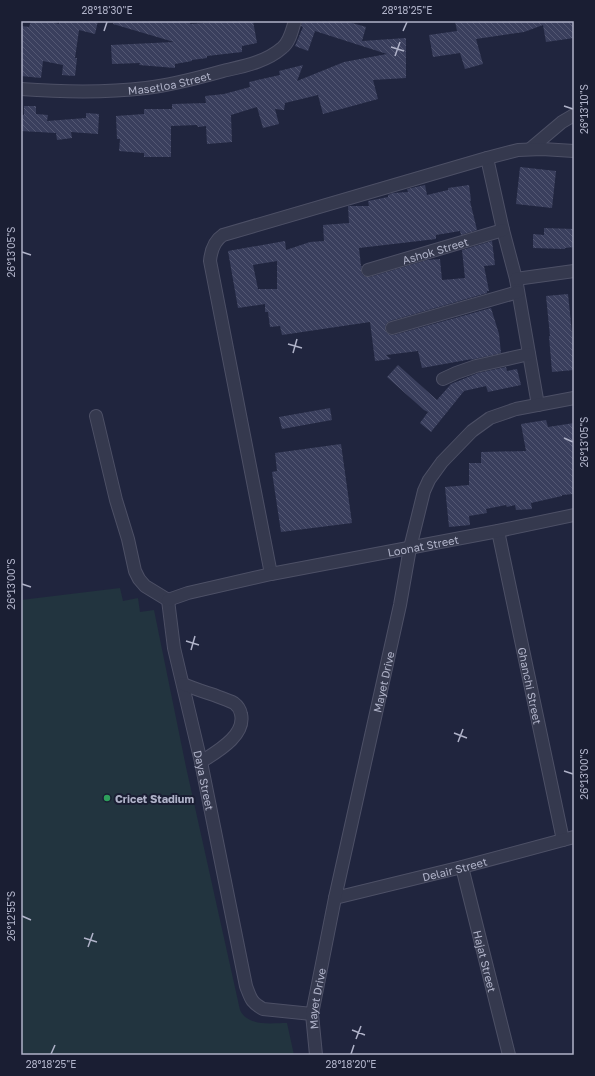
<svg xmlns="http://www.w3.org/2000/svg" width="595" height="1076" font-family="'Golos Text',sans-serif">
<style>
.pitch{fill:#22343f}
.building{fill:url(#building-back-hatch);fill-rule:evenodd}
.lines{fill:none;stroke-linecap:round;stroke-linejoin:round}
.minor-casing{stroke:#4d5066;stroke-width:14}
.minor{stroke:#35394e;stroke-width:12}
.ticks{fill:none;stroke:#b0b3c9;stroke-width:1.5}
.leisure-dot{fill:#2e9e5b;stroke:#1a1e33;stroke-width:1.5}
.labels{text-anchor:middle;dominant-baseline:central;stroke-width:4;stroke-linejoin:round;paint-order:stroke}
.street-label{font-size:11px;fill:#b0b3c9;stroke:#1a1e33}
.poi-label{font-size:11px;font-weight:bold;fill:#b0b3c9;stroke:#1a1e33;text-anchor:start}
.neatline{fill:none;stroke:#b0b3c9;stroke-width:1.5}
.ticks-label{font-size:10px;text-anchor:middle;fill:#b0b3c9}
</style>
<defs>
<pattern id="building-back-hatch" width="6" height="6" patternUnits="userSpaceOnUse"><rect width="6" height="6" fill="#3a3f5d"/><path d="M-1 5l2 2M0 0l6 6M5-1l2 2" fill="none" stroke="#545873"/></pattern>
</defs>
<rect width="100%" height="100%" fill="#20253e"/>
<!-- pitch -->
<path class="pitch" d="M 120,588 L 123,601 L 138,598 L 140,612 L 154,610 L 186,767 L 240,1010 C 248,1027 271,1023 287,1023 L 294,1055 L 21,1055 L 21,600 Z"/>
<!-- building -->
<path class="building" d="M 31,21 L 49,21 L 66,26 L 59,24 L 59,21 L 98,21 L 95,34 L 79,30 L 75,58 L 77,58 L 75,76 L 62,75 L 63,65 L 43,61 L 41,78 L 21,76 L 21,26 L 29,27 Z
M 114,21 L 191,21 L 190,24 L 229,21 L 253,21 L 257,43 L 242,46 L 242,52 L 207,56 L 207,58 L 192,60 L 192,61 L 175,64 L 175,68 L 139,65 L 140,63 L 112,64 L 111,45 L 174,42 L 113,24 Z
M 302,21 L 345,21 L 366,27 L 362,41 L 406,38 L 406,78 L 373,80 L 378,99 L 323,114 L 318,95 L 285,103 L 284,110 L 275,109 L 279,124 L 263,128 L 257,107 L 231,115 L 232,142 L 207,144 L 206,126 L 198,127 L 197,125 L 171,126 L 171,157 L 144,157 L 144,153 L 119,151 L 120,139 L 117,139 L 116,116 L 144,114 L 144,109 L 172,109 L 172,104 L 206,103 L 205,96 L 224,94 L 250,87 L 249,82 L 280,75 L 279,71 L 303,65 L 297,81 L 344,62 L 387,54 L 315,31 L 308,51 L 295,46 L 303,27 L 301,26 Z
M 455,21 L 573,21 L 574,38 L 546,42 L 543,25 L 524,32 L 476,39 L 483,64 L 465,69 L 460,53 L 433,57 L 429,35 L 457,31 Z
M 24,106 L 36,106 L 36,114 L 48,115 L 47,121 L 86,118 L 86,113 L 99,114 L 98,134 L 71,132 L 72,138 L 57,140 L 56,133 L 21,131 L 21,115 L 24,115 Z
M 520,167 L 556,171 L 552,208 L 516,204 Z
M 425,185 L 427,195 L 448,190 L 448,188 L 469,185 L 471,200 L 470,201 L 477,230 L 461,235 L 460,231 L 436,235 L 436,239 L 359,248 L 361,266 L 362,266 L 361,269 L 361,272 L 363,275 L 366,277 L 370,277 L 427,260 L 440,259 L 442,280 L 465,278 L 462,250 L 492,241 L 495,265 L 484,266 L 489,291 L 487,291 L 487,293 L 390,321 L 387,323 L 385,326 L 385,330 L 387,333 L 390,335 L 394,335 L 491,308 L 499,334 L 501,353 L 470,360 L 472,359 L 422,368 L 418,351 L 386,355 L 391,359 L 375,361 L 370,322 L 282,335 L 280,326 L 270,327 L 268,312 L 265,312 L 265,304 L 238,308 L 228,251 L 285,241 L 286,250 L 310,242 L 324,241 L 323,225 L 349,223 L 348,206 L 369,206 L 368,201 L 388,197 L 388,195 L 393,193 L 408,192 L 407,189 ZM 277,261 L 277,289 L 258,289 L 253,265 Z
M 544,228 L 574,229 L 574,247 L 565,248 L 565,249 L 533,248 L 533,234 L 544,235 Z
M 568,294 L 573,343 L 574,343 L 574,370 L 552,372 L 549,336 L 550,336 L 546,296 Z
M 398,365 L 437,400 L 451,384 L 478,373 L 506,367 L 507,371 L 517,369 L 521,385 L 488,392 L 486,386 L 464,391 L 431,432 L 420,423 L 428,412 L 424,410 L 387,377 Z
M 330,408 L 332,420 L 282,429 L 279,417 Z
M 546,420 L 548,427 L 574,423 L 574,494 L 562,495 L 562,496 L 531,503 L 532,509 L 516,510 L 515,505 L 507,507 L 506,505 L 486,509 L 487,513 L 469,516 L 470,525 L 449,527 L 445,487 L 469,485 L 469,463 L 481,463 L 481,452 L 526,451 L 521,424 Z
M 341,444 L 352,523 L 281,532 L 272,472 L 277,471 L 275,453 Z"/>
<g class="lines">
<!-- minor casing -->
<g class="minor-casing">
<g id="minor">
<path id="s1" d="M 21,89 C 62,92 104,93 146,88 C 172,85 198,78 223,71 C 244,66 266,62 282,48 C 290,42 292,30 295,21"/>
<path d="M 530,149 L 562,122 L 574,115"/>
<path d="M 487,158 L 503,230 L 516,279 L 538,405"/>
<path id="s2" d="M 368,270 L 503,230"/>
<path d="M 516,279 L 574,271"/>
<path d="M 392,328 L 518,292"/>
<path d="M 443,379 L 456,373 L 476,366 L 529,354"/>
<path d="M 96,416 L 116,500 L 128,539 L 135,571 L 139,579 L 145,586 L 168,600"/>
<path id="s3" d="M 498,531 L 563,840"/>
<path d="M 271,574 L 210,261 C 211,250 214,241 223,235 L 487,158 L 518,150 L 542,149 L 574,151"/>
<path id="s4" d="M 168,600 L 174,648 L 201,762 L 246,986 C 251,999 251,1002 263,1009 L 312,1014"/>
<path id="s5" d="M 168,600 L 188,593 L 271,574 L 498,531 L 574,515"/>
<path d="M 183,684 C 193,688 204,692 214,695 C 221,698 228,700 234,703 C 238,706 240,709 241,714 C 246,736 216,752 201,762"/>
<path id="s6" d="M 462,867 L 509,1055"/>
<path id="s7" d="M 335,898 L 462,867 L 574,837"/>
<path id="s8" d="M 316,1055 L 312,1014 L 317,989 L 335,898 L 400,605 L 410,548 L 424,491 L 429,480 L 442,462 L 472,431 L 490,418 L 516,409 L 574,398"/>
</g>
</g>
<!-- minor -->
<use href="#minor" class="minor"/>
</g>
<!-- ticks -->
<path class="ticks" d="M 104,31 L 107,22M 403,31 L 407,22M 391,47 L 404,51M 395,56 L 400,42M 564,106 L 573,109M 22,252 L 31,255M 288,344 L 302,348M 293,353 L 297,339M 564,438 L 573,442M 22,584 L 31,587M 186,641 L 199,645M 191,650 L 195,636M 454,733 L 467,738M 458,742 L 463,729M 564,771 L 573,774M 22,916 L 31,920M 84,938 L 97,942M 88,947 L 93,933M 352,1030 L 365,1035M 356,1039 L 361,1026M 51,1054 L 55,1045M 351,1054 L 354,1045"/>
<!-- markers -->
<circle class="leisure-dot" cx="107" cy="798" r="4"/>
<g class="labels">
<!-- street labels -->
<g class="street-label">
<text stroke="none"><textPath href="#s1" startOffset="149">Masetloa Street</textPath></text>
<text stroke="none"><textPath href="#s2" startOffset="70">Ashok Street</textPath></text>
<text stroke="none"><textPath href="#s5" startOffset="261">Loonat Street</textPath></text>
<text stroke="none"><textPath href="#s8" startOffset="381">Mayet Drive</textPath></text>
<text stroke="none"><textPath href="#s3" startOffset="158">Ghanchi Street</textPath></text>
<text stroke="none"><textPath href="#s4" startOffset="184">Daya Street</textPath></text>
<text stroke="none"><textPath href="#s7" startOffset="123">Delair Street</textPath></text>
<text stroke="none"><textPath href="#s6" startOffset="97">Hajat Street</textPath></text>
<text stroke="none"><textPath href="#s8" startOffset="57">Mayet Drive</textPath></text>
</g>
<!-- poi labels -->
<g class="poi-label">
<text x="115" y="798">Cricet Stadium</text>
</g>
</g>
<!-- border -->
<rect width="595" height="1076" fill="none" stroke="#1a1e33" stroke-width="44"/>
<rect x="22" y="22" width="551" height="1032" class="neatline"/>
<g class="ticks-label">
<text x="107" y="14">28°18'30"E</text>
<text x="407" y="14">28°18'25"E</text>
<text transform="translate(584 109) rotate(-90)" y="4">26°13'10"S</text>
<text transform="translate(11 252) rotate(-90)" y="4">26°13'05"S</text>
<text transform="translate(584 442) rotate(-90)" y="4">26°13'05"S</text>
<text transform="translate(11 584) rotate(-90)" y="4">26°13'00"S</text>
<text transform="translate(584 774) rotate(-90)" y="4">26°13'00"S</text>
<text transform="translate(11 916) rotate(-90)" y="4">26°12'55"S</text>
<text x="51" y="1068">28°18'25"E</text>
<text x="351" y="1068">28°18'20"E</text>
</g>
</svg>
